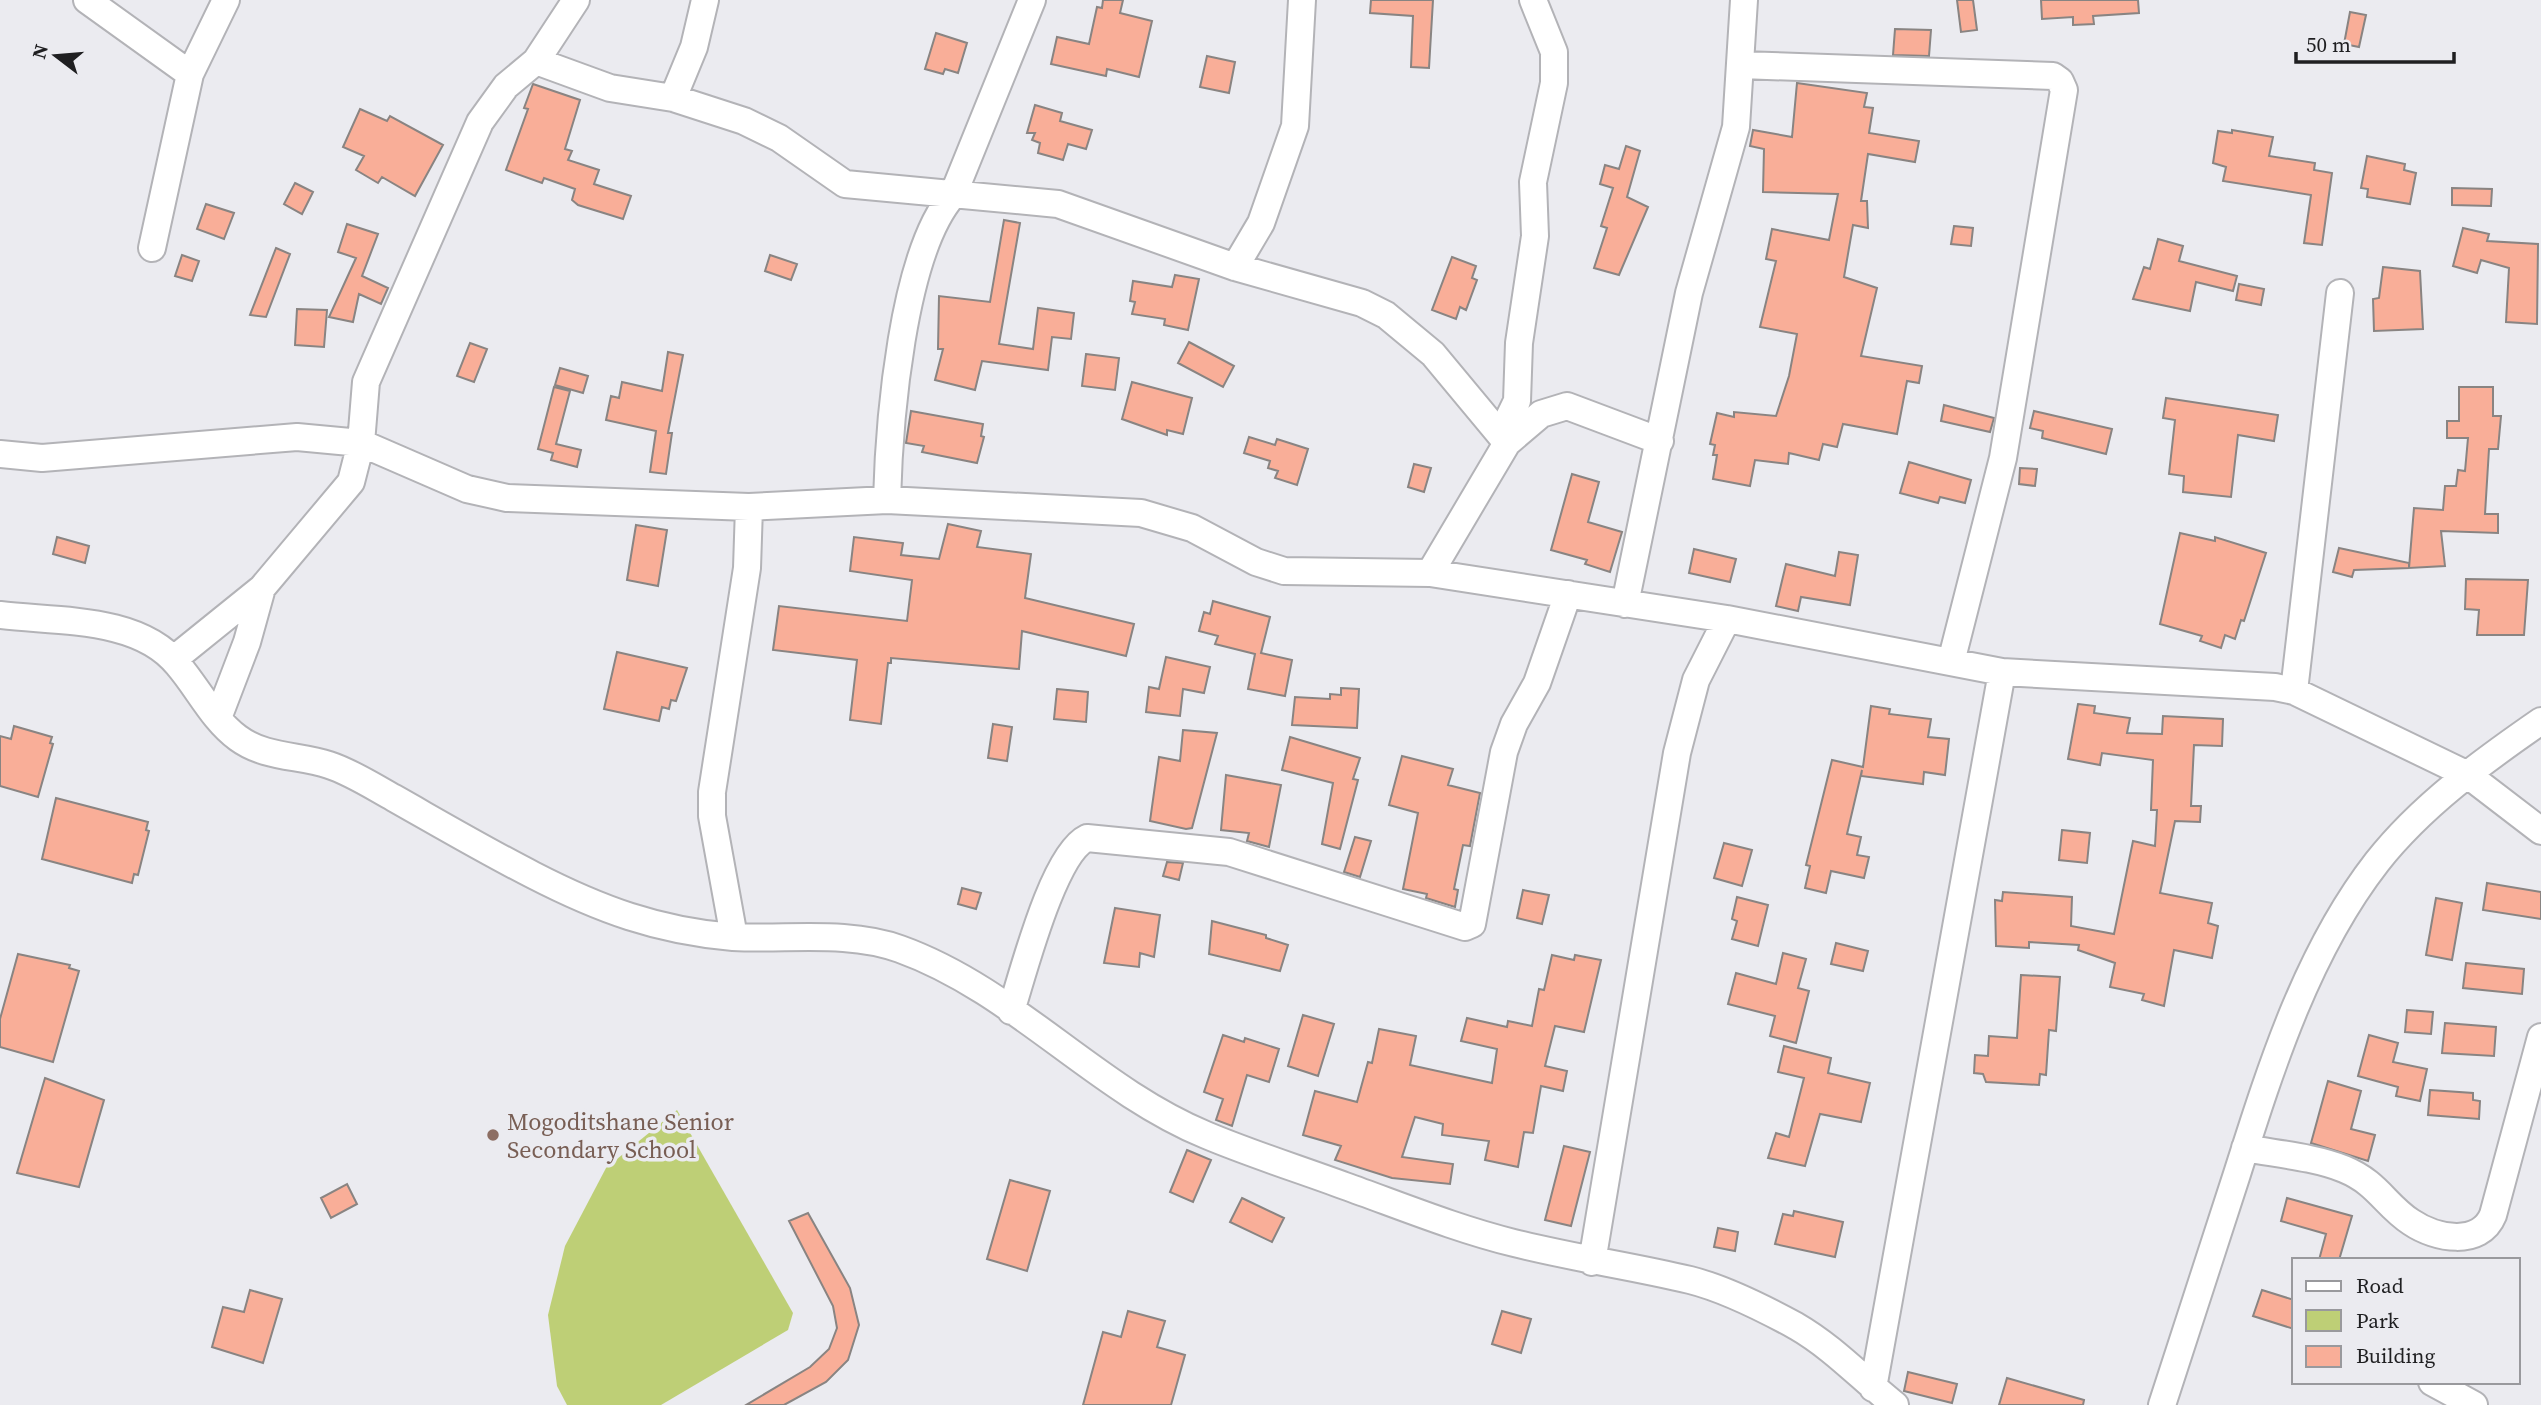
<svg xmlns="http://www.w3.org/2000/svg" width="2541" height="1405" font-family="'Source Serif 4',serif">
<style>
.park{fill:#becf76}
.building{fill:#f9ae98;stroke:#898482;stroke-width:2}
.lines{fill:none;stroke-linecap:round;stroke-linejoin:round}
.minor-casing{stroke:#b3b3b7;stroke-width:30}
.minor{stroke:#fff;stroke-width:26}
.education-dot{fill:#8d6e63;stroke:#ebebf0;stroke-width:2.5}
.labels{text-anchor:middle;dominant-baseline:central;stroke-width:7;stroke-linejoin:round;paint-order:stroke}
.education-label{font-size:24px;fill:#785e54;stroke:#ebebf0;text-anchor:start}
</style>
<rect width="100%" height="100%" fill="#ebebf0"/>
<!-- park -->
<path class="park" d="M 677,1110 L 793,1313 L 788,1330 L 661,1405 L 567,1405 L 557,1386 L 548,1315 L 565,1246 L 606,1168 Z"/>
<!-- building -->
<path class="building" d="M 1103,0 L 1123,0 L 1120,13 L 1152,21 L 1139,77 L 1107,69 L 1106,76 L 1051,64 L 1057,37 L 1089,44 L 1097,7 L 1102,8 Z
M 1371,0 L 1433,0 L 1429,68 L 1411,67 L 1413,16 L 1370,13 Z
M 1957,0 L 1973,0 L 1977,30 L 1961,32 Z
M 2041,0 L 2138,0 L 2139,13 L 2093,16 L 2094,24 L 2073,25 L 2073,17 L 2042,19 Z
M 2350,12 L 2366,15 L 2359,47 L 2344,44 Z
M 1895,29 L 1931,30 L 1929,56 L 1893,55 Z
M 936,33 L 967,43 L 958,73 L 945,69 L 943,74 L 925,69 Z
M 1207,56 L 1235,62 L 1229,93 L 1200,87 Z
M 1797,83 L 1867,93 L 1864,107 L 1873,108 L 1869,133 L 1919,141 L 1915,162 L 1868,154 L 1861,201 L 1867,201 L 1868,228 L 1853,225 L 1844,277 L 1877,288 L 1861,356 L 1922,366 L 1919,383 L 1907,381 L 1897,434 L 1843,424 L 1837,447 L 1823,444 L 1819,460 L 1789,453 L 1788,464 L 1755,460 L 1750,486 L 1713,479 L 1717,455 L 1713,455 L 1715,445 L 1710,444 L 1717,413 L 1734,417 L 1734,412 L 1776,416 L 1789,376 L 1797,334 L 1760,327 L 1776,261 L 1766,259 L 1772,229 L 1829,240 L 1838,194 L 1763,192 L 1764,149 L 1750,146 L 1753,130 L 1792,137 Z
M 533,84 L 580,100 L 565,149 L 572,151 L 568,160 L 599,170 L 594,184 L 631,196 L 623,219 L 578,205 L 572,200 L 575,189 L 544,178 L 542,183 L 506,170 L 528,109 L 524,108 Z
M 1035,105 L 1062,113 L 1060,121 L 1092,130 L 1086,149 L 1068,144 L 1063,160 L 1038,153 L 1040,143 L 1032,140 L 1035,133 L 1027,133 Z
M 360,109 L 387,121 L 390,116 L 443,145 L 415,196 L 382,177 L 378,183 L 356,170 L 364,156 L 343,147 Z
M 2232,130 L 2273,137 L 2269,156 L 2315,163 L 2314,170 L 2332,173 L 2322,245 L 2304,243 L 2311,195 L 2223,181 L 2226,167 L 2213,163 L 2218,131 L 2232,133 Z
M 1626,146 L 1640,151 L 1627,197 L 1648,207 L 1619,275 L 1594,268 L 1607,228 L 1601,226 L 1613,188 L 1600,184 L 1605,165 L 1619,169 Z
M 2367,156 L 2405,164 L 2404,170 L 2416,173 L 2410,204 L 2367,197 L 2368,189 L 2361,188 Z
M 295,183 L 313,192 L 302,214 L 284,204 Z
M 2452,188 L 2492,189 L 2491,206 L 2452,205 Z
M 206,204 L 234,213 L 224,239 L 197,229 Z
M 1004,220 L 1020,223 L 999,344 L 1033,349 L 1038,308 L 1074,313 L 1071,339 L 1052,337 L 1048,370 L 982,361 L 975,390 L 935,380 L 943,349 L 938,349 L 939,296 L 990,302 Z
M 347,224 L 378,234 L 362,276 L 388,288 L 381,304 L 359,294 L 353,322 L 329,317 L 356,258 L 338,252 Z
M 1954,226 L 1973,228 L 1971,246 L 1951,244 Z
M 2463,228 L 2489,234 L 2487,241 L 2538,244 L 2537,324 L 2506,322 L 2509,268 L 2481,260 L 2477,273 L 2453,266 Z
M 2158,239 L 2183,246 L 2179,261 L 2237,276 L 2233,291 L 2196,282 L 2190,311 L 2133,299 L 2144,267 L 2150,269 Z
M 276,248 L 290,254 L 266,317 L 250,315 Z
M 182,255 L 199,261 L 192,281 L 175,276 Z
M 770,255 L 797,264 L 791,280 L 765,271 Z
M 1452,257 L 1476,266 L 1472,278 L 1477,280 L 1466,310 L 1460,307 L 1456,319 L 1432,310 Z
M 2383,267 L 2420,271 L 2423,329 L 2374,331 L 2373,299 L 2379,298 Z
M 1175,275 L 1199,279 L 1188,330 L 1164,325 L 1165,319 L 1132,314 L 1135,302 L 1130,301 L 1133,281 L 1172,287 Z
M 2239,284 L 2264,289 L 2261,305 L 2236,300 Z
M 297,309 L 327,310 L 324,347 L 295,345 Z
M 1189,342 L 1234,366 L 1223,387 L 1178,363 Z
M 470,343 L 487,349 L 474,382 L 457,376 Z
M 668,352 L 683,355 L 668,433 L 672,433 L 666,474 L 650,472 L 656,431 L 606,420 L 611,396 L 619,398 L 622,382 L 662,391 Z
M 1086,354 L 1119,358 L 1115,390 L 1082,386 Z
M 560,368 L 588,376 L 583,393 L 555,385 Z
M 1132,382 L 1192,398 L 1183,434 L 1167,430 L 1167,435 L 1122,419 Z
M 554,387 L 570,391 L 556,444 L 581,450 L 577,467 L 551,460 L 553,453 L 538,449 Z
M 2459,387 L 2493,387 L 2493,416 L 2501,416 L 2498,449 L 2489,449 L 2485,514 L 2498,514 L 2498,533 L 2441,531 L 2445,566 L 2409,568 L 2414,508 L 2443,510 L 2445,486 L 2456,486 L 2458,470 L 2465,471 L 2468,438 L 2447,438 L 2447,421 L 2459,421 Z
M 2166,398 L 2278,415 L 2274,441 L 2238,435 L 2231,497 L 2183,492 L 2184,476 L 2169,474 L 2175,420 L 2163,418 Z
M 1944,405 L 1994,418 L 1990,432 L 1941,421 Z
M 911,411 L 983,424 L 981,436 L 984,437 L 977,463 L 922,452 L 924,446 L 906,443 Z
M 2034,411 L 2112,429 L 2106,454 L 2042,438 L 2043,431 L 2030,428 Z
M 1249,437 L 1275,445 L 1277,439 L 1308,449 L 1297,485 L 1275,478 L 1278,471 L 1268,468 L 1270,461 L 1244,453 Z
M 1909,462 L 1971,480 L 1965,503 L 1940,497 L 1938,503 L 1900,493 Z
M 1414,464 L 1431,468 L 1424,492 L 1408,487 Z
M 2020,468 L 2037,469 L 2035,486 L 2019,484 Z
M 1572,474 L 1599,482 L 1588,522 L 1622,532 L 1610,572 L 1585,564 L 1587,560 L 1551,550 Z
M 948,524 L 981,531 L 977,547 L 1031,554 L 1025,598 L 1134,624 L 1126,656 L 1022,631 L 1019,669 L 891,658 L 891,663 L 888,663 L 881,724 L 850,720 L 857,660 L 773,650 L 779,606 L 907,621 L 912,580 L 850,571 L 854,537 L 903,543 L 901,555 L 939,559 Z
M 636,525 L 667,530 L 658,586 L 627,580 Z
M 2180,533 L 2215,541 L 2215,537 L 2266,553 L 2244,621 L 2241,620 L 2235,639 L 2225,635 L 2221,648 L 2200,641 L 2202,636 L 2160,624 Z
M 57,537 L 89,546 L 85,563 L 53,554 Z
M 2339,548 L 2409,563 L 2409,568 L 2354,570 L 2352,577 L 2333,572 Z
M 1694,549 L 1736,559 L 1730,582 L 1689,573 Z
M 1839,552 L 1858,555 L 1850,605 L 1801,597 L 1798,611 L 1776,606 L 1786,564 L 1835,576 Z
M 2466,579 L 2528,580 L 2524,635 L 2477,635 L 2479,610 L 2465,609 Z
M 1213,601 L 1270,617 L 1261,653 L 1292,660 L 1285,696 L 1248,689 L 1255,654 L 1215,644 L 1218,636 L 1199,631 L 1204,612 L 1210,614 Z
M 617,652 L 687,668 L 676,701 L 671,700 L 669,709 L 662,707 L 659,721 L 604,709 Z
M 1166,657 L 1210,667 L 1204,693 L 1183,689 L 1180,716 L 1146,712 L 1149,687 L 1159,689 Z
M 1341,688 L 1359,689 L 1357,728 L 1292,725 L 1295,697 L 1330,699 L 1330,694 L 1341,695 Z
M 1057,689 L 1088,692 L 1086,722 L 1054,719 Z
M 2078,704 L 2095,706 L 2094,713 L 2130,718 L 2127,733 L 2162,734 L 2163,716 L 2223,719 L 2222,746 L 2194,745 L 2191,806 L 2201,806 L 2200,822 L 2175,821 L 2160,893 L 2212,903 L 2208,923 L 2218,926 L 2212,958 L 2174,950 L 2164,1006 L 2142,1000 L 2144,994 L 2110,987 L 2115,963 L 2078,950 L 2079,945 L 2029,942 L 2029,948 L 1996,946 L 1995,900 L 2002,901 L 2003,892 L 2072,897 L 2071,926 L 2114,934 L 2133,841 L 2155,846 L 2157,810 L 2151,810 L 2153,760 L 2102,753 L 2100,765 L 2068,759 Z
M 1871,706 L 1890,709 L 1889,714 L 1931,719 L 1928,737 L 1949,739 L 1945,775 L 1924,772 L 1923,784 L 1861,776 L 1862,770 L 1847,834 L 1861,837 L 1857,855 L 1869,857 L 1864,878 L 1831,871 L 1826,893 L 1805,888 L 1810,866 L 1806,865 L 1832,760 L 1863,767 Z
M 993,724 L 1012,727 L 1007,761 L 988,758 Z
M 14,726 L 52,737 L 50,743 L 53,744 L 38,797 L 0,786 L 0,736 L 11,739 Z
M 1183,730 L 1217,733 L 1192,828 L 1186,829 L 1150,821 L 1159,757 L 1180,761 Z
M 1290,737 L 1360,758 L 1353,779 L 1358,780 L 1340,849 L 1322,844 L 1333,783 L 1282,770 Z
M 1402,756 L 1453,769 L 1448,785 L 1480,793 L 1470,846 L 1463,845 L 1454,889 L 1458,890 L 1455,907 L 1426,898 L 1427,894 L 1403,889 L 1418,813 L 1389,805 Z
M 1226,775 L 1281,785 L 1269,847 L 1247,841 L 1249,833 L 1221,830 Z
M 56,798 L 148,822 L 146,830 L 149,831 L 138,875 L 134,874 L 132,883 L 42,859 Z
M 2062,830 L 2090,833 L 2087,863 L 2059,860 Z
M 1355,837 L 1371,841 L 1360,877 L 1344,872 Z
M 1724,843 L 1752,850 L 1742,886 L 1714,878 Z
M 1167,862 L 1183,863 L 1179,880 L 1163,876 Z
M 2487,883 L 2541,892 L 2541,919 L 2483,910 Z
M 962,888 L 981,893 L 976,909 L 958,904 Z
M 1523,890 L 1549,895 L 1542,924 L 1517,918 Z
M 1737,897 L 1768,905 L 1758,946 L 1732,939 L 1737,921 L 1732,919 Z
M 2436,898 L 2462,903 L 2452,960 L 2426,955 Z
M 1115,908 L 1160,915 L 1154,957 L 1140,953 L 1139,967 L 1104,963 Z
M 1212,921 L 1266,935 L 1266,938 L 1288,945 L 1280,971 L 1209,954 Z
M 1836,943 L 1868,951 L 1863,971 L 1831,964 Z
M 1783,953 L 1806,959 L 1798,988 L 1809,991 L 1796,1043 L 1770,1036 L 1775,1016 L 1728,1004 L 1736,973 L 1776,984 Z
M 18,954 L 70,965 L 69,968 L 79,971 L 53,1062 L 0,1047 L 0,1019 Z
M 1552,955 L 1574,960 L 1575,955 L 1601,960 L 1584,1032 L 1555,1026 L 1545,1066 L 1567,1071 L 1563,1091 L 1541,1086 L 1533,1133 L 1524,1132 L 1518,1167 L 1485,1160 L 1489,1141 L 1442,1135 L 1443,1124 L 1415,1117 L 1402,1157 L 1453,1164 L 1450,1184 L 1392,1178 L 1335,1160 L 1341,1146 L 1303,1135 L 1315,1091 L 1357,1102 L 1368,1062 L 1372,1063 L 1379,1029 L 1416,1036 L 1410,1065 L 1492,1083 L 1497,1049 L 1461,1041 L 1467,1018 L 1507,1027 L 1508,1021 L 1532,1026 L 1539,989 L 1544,990 Z
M 2466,963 L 2524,969 L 2522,994 L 2463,988 Z
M 2021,975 L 2060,977 L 2056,1031 L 2049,1030 L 2046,1075 L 2040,1074 L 2039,1085 L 1986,1082 L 1983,1074 L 1974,1073 L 1975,1055 L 1988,1056 L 1989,1036 L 2017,1038 Z
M 2407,1010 L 2433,1012 L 2431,1034 L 2405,1032 Z
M 1303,1015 L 1334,1024 L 1318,1076 L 1288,1066 Z
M 2445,1023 L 2496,1027 L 2494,1056 L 2442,1053 Z
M 1223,1035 L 1244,1042 L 1245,1038 L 1279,1049 L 1269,1082 L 1247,1075 L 1232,1126 L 1216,1120 L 1223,1099 L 1204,1092 Z
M 2369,1035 L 2398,1043 L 2393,1062 L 2427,1069 L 2420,1101 L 2396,1096 L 2398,1087 L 2358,1076 Z
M 1784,1046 L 1831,1058 L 1828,1073 L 1870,1083 L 1861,1122 L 1820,1114 L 1805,1166 L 1768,1158 L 1776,1133 L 1789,1137 L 1804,1078 L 1778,1072 Z
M 45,1078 L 104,1100 L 79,1187 L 17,1173 Z
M 2328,1081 L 2361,1091 L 2351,1129 L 2375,1135 L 2368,1161 L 2311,1143 Z
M 2430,1090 L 2473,1093 L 2473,1100 L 2480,1101 L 2479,1119 L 2428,1115 Z
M 1564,1146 L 1590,1152 L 1571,1226 L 1545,1220 Z
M 1187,1150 L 1211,1160 L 1193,1202 L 1170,1192 Z
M 1010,1180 L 1050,1191 L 1027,1271 L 987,1259 Z
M 347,1184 L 357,1204 L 331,1218 L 321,1198 Z
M 1242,1198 L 1284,1218 L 1272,1242 L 1230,1222 Z
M 2287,1198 L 2352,1216 L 2339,1260 L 2319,1260 L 2326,1234 L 2281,1221 Z
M 1794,1211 L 1843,1222 L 1835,1257 L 1775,1244 L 1783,1214 L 1793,1216 Z
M 808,1213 L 850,1288 L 859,1325 L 848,1360 L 826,1382 L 784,1405 L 746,1405 L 810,1367 L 829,1349 L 837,1328 L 833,1306 L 789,1221 Z
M 1718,1228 L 1738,1232 L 1735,1251 L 1714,1247 Z
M 250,1290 L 282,1299 L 263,1363 L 212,1347 L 223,1307 L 244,1312 Z
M 2262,1290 L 2294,1300 L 2294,1329 L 2253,1316 Z
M 1128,1311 L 1165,1321 L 1157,1347 L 1185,1355 L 1171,1405 L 1083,1405 L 1103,1332 L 1121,1337 Z
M 1502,1311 L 1531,1319 L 1521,1353 L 1492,1344 Z
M 1908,1372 L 1957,1384 L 1952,1403 L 1904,1391 Z
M 2007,1378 L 2084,1400 L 2083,1405 L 1999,1405 Z"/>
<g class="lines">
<!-- minor casing -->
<g class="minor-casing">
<path id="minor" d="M 87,0 L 190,74
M 536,61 L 610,88 L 673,98 L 744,121 L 779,138 L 845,184 L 1058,204 L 1235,267 L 1362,303 L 1386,315 L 1433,354 L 1507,443
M 1741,65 L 2053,76 L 2060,81 L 2064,90 L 2003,458 L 1951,662
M 673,98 L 694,47 L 705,0
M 152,248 L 190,74 L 226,0
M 1235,267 L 1261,223 L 1295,126 L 1302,0
M 1501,434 L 1517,401 L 1519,343 L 1535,236 L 1533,182 L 1554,83 L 1554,52 L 1533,0
M 0,454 L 42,458 L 297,437 L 361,443 L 467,489 L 507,498 L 749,507 L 887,500 L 1141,513 L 1192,528 L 1256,562 L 1284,571 L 1430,573 L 1727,619 L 2002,672 L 2275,687 L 2294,691 L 2468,775 L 2541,831
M 887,500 C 889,423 902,253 953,195 L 1032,0
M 1430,573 L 1507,443 L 1541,414 L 1567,406 L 1660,441
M 1625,604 L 1689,293 L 1736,127 L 1744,0
M 0,615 C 56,622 139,616 178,665 C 198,688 213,720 238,738 C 265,758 299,755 329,765 C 351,772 374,787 394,798 C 440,824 486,851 533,875 C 599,909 658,931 733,937 C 787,940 848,930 900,949 C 1014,990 1095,1089 1206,1135 C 1251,1154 1299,1169 1345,1186 C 1401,1206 1457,1229 1514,1243 C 1573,1258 1632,1266 1690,1280 C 1726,1289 1765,1309 1796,1326 C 1834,1348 1862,1379 1895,1405
M 174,659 L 262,588 L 351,482 L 361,443 L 366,382 L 480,122 L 506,86 L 536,61 L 576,0
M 2294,691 L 2340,293
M 218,718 L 247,642 L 262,588
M 734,937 L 712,816 L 712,792 L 747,568 L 749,507
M 1011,1011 C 1023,974 1053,854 1087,838 L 1229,852 L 1465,927 L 1472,924 L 1504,752 L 1514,724 L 1537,683 L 1568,594
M 2245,1148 C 2277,1154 2314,1157 2344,1169 C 2378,1183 2385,1205 2411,1222 C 2436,1239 2480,1247 2493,1215 L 2541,1037
M 1592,1262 L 1677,753 L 1696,680 L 1727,619
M 2432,1382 L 2474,1405
M 1873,1388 L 2002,672
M 2162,1405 C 2187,1328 2212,1251 2237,1174 C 2271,1067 2307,952 2377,862 C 2421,806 2483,761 2541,721"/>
</g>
<!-- minor -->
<use href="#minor" class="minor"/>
</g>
<!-- markers -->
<circle class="education-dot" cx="493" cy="1135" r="7"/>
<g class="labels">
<!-- education labels -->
<g class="education-label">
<text x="507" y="1121">Mogoditshane Senior<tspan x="507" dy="28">Secondary School</tspan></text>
</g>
</g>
<!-- legend -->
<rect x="2292" y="1258" width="228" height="126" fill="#ebebf0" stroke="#99999d" stroke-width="2"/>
<rect x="2306" y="1281" width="35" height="10" fill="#ffffff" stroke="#99999d" stroke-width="2"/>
<text x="2356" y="1293" font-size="21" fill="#1f1f21">Road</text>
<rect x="2306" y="1310" width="35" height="21" fill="#becf76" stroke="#99999d" stroke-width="2"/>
<text x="2356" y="1328" font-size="21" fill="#1f1f21">Park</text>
<rect x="2306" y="1346" width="35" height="21" fill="#f9ae98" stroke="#99999d" stroke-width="2"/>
<text x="2356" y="1363" font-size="21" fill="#1f1f21">Building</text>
<!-- north arrow -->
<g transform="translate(56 56) rotate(286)" stroke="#ebebf0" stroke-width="5" paint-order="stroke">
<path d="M0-5L12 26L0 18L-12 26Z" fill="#1f1f21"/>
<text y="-10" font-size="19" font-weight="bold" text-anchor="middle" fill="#1f1f21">N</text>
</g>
<!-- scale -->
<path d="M2296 52v10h158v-10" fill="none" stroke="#1f1f21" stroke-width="3.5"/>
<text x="2306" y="52" font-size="21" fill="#1f1f21" stroke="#ebebf0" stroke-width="5" paint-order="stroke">50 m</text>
</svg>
